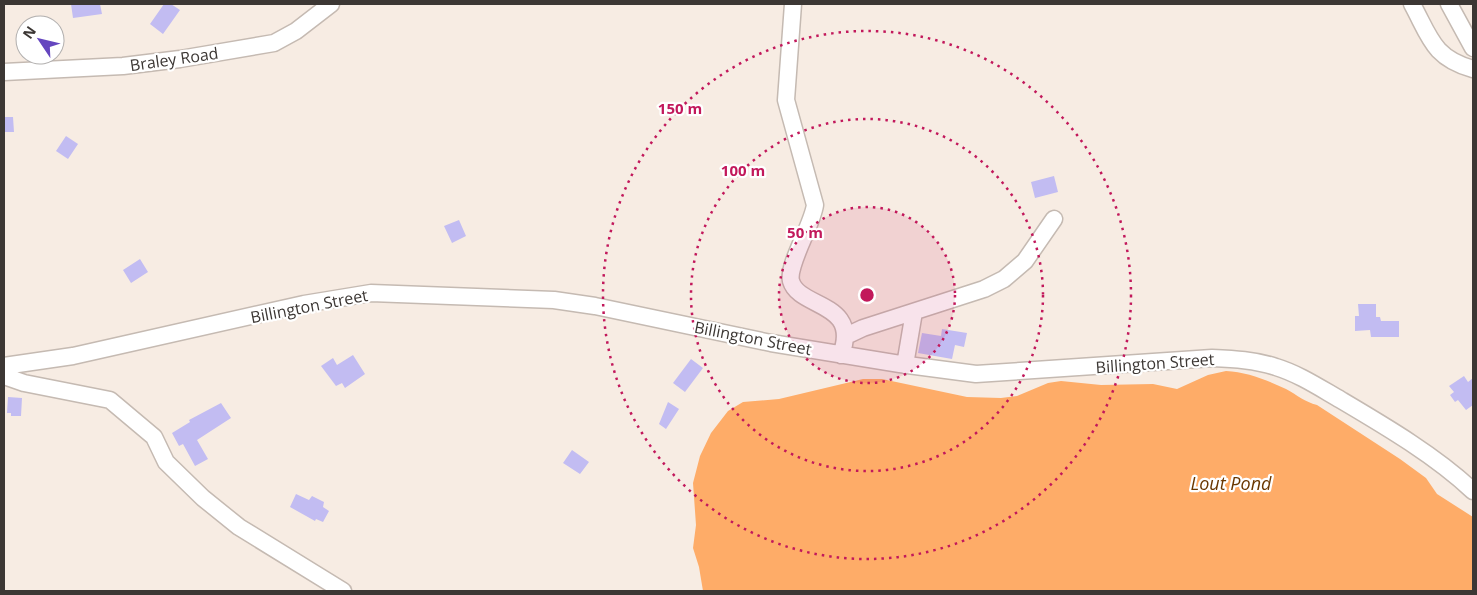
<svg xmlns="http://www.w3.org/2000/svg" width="1477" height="595" font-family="'Open Sans',sans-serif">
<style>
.water{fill:#feac68}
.building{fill:#c2bcf2}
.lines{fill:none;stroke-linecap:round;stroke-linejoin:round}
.minor-casing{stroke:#c5bab2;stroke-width:19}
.minor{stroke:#fff;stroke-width:16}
.ring{fill:none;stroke:#c2185b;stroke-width:2.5;stroke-dasharray:2.5 5}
.labels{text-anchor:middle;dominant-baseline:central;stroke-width:4.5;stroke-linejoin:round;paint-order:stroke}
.street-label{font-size:16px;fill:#3c3734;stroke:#fff}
.water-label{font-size:18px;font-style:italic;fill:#6a3700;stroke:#fff}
.centre{fill:#c2185b;stroke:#fff;stroke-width:2.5}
.ring-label{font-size:15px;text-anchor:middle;font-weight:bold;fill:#c2185b;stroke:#fff;stroke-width:4.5;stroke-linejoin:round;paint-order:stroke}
</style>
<rect width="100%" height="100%" fill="#f7ece3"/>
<!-- water -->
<path class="water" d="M 1226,371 C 1247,372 1267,380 1286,389 C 1297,395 1305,402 1317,405 L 1400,459 L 1426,478 L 1437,494 L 1473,517 L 1473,591 L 703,591 L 699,567 L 693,548 L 696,525 L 693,483 L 700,456 L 711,433 L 728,411 L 743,402 L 779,399 L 863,379 L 882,379 L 967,397 L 1001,398 L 1017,396 L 1048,383 L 1061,381 L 1101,385 L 1153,384 L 1177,389 L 1208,375 Z"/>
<!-- building -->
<path class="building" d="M 71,4 L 100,4 L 102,14 L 73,18 Z
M 164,4 L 171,4 L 180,10 L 163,34 L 150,24 Z
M 4,117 L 13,117 L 14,132 L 4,132 Z
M 66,136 L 78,144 L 68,159 L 56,151 Z
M 1054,176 L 1058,192 L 1035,198 L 1031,182 Z
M 459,220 L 466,236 L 452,243 L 444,226 Z
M 140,259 L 148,272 L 131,283 L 123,270 Z
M 1358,304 L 1376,304 L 1376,317 L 1380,317 L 1381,321 L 1399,321 L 1399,337 L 1371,337 L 1370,330 L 1355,331 L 1355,316 L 1359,316 Z
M 942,329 L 967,333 L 964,347 L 955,345 L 952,359 L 918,353 L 922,333 L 941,336 Z
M 353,355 L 365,374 L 345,388 L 342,383 L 336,386 L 321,366 L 333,358 L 337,365 Z
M 691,359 L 703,368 L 685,392 L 673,383 Z
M 1464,376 L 1468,382 L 1473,378 L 1473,405 L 1466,410 L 1458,400 L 1455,402 L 1450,395 L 1454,392 L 1449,386 Z
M 8,397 L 22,398 L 21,416 L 11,416 L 11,413 L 7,413 Z
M 668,402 L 679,409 L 666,429 L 659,424 Z
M 221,403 L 231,418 L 197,440 L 208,459 L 195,466 L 183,444 L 179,446 L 172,433 L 190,422 L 189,420 Z
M 572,450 L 589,462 L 580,474 L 563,463 Z
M 296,494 L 309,500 L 312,496 L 324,502 L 323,507 L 329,511 L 323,522 L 316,519 L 315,521 L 290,507 Z"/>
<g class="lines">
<!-- minor casing -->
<g class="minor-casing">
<path id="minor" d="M 793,4 L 786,100 L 815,205 C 812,226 787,265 791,281 C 799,309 861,301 841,355
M 1412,4 C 1430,37 1433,58 1473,69
M 1449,4 L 1473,48
M 4,72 L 123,66 L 180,59 L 274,43 L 296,31 L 331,4
M 846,336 L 863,328 L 984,289 L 1004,279 L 1025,261 L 1054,219
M 905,365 L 914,312
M 4,366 L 73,356 L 304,304 L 371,293 L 554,300 L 595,306 L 771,343 L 900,364 L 976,374 L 1212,358 C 1234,359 1255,360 1276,367 C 1299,374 1320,388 1341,400 C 1385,426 1436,456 1473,491
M 4,376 L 24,383 L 110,400 L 154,437 L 166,462 L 203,498 L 239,527 L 343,591"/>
</g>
<!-- minor -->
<use href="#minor" class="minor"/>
</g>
<!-- distance rings -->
<circle cx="867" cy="295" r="88" fill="#c2185b" fill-opacity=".12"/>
<g class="ring">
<circle cx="867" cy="295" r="88"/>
<circle cx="867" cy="295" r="176"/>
<circle cx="867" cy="295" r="264"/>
</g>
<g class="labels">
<!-- street labels -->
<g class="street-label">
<text transform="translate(174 59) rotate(-8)">Braley Road</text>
<text transform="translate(309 306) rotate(-11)">Billington Street</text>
<text transform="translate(753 338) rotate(11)">Billington Street</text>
<text transform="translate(1155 363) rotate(-4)">Billington Street</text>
</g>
<!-- water labels -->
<g class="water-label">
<text x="1231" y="483">Lout Pond</text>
</g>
</g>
<circle cx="867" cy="295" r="8" class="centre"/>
<g class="ring-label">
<text x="680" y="114">150 m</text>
<text x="743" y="176">100 m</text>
<text x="805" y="238">50 m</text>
</g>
<!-- border -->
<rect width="1477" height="595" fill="none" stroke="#3c3734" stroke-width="10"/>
<!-- north arrow -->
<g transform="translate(40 40) rotate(305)"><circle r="24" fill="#ffffff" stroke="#b1afae"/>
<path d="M0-4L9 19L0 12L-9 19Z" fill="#6546bf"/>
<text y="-8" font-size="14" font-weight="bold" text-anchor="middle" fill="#3c3734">N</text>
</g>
</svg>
